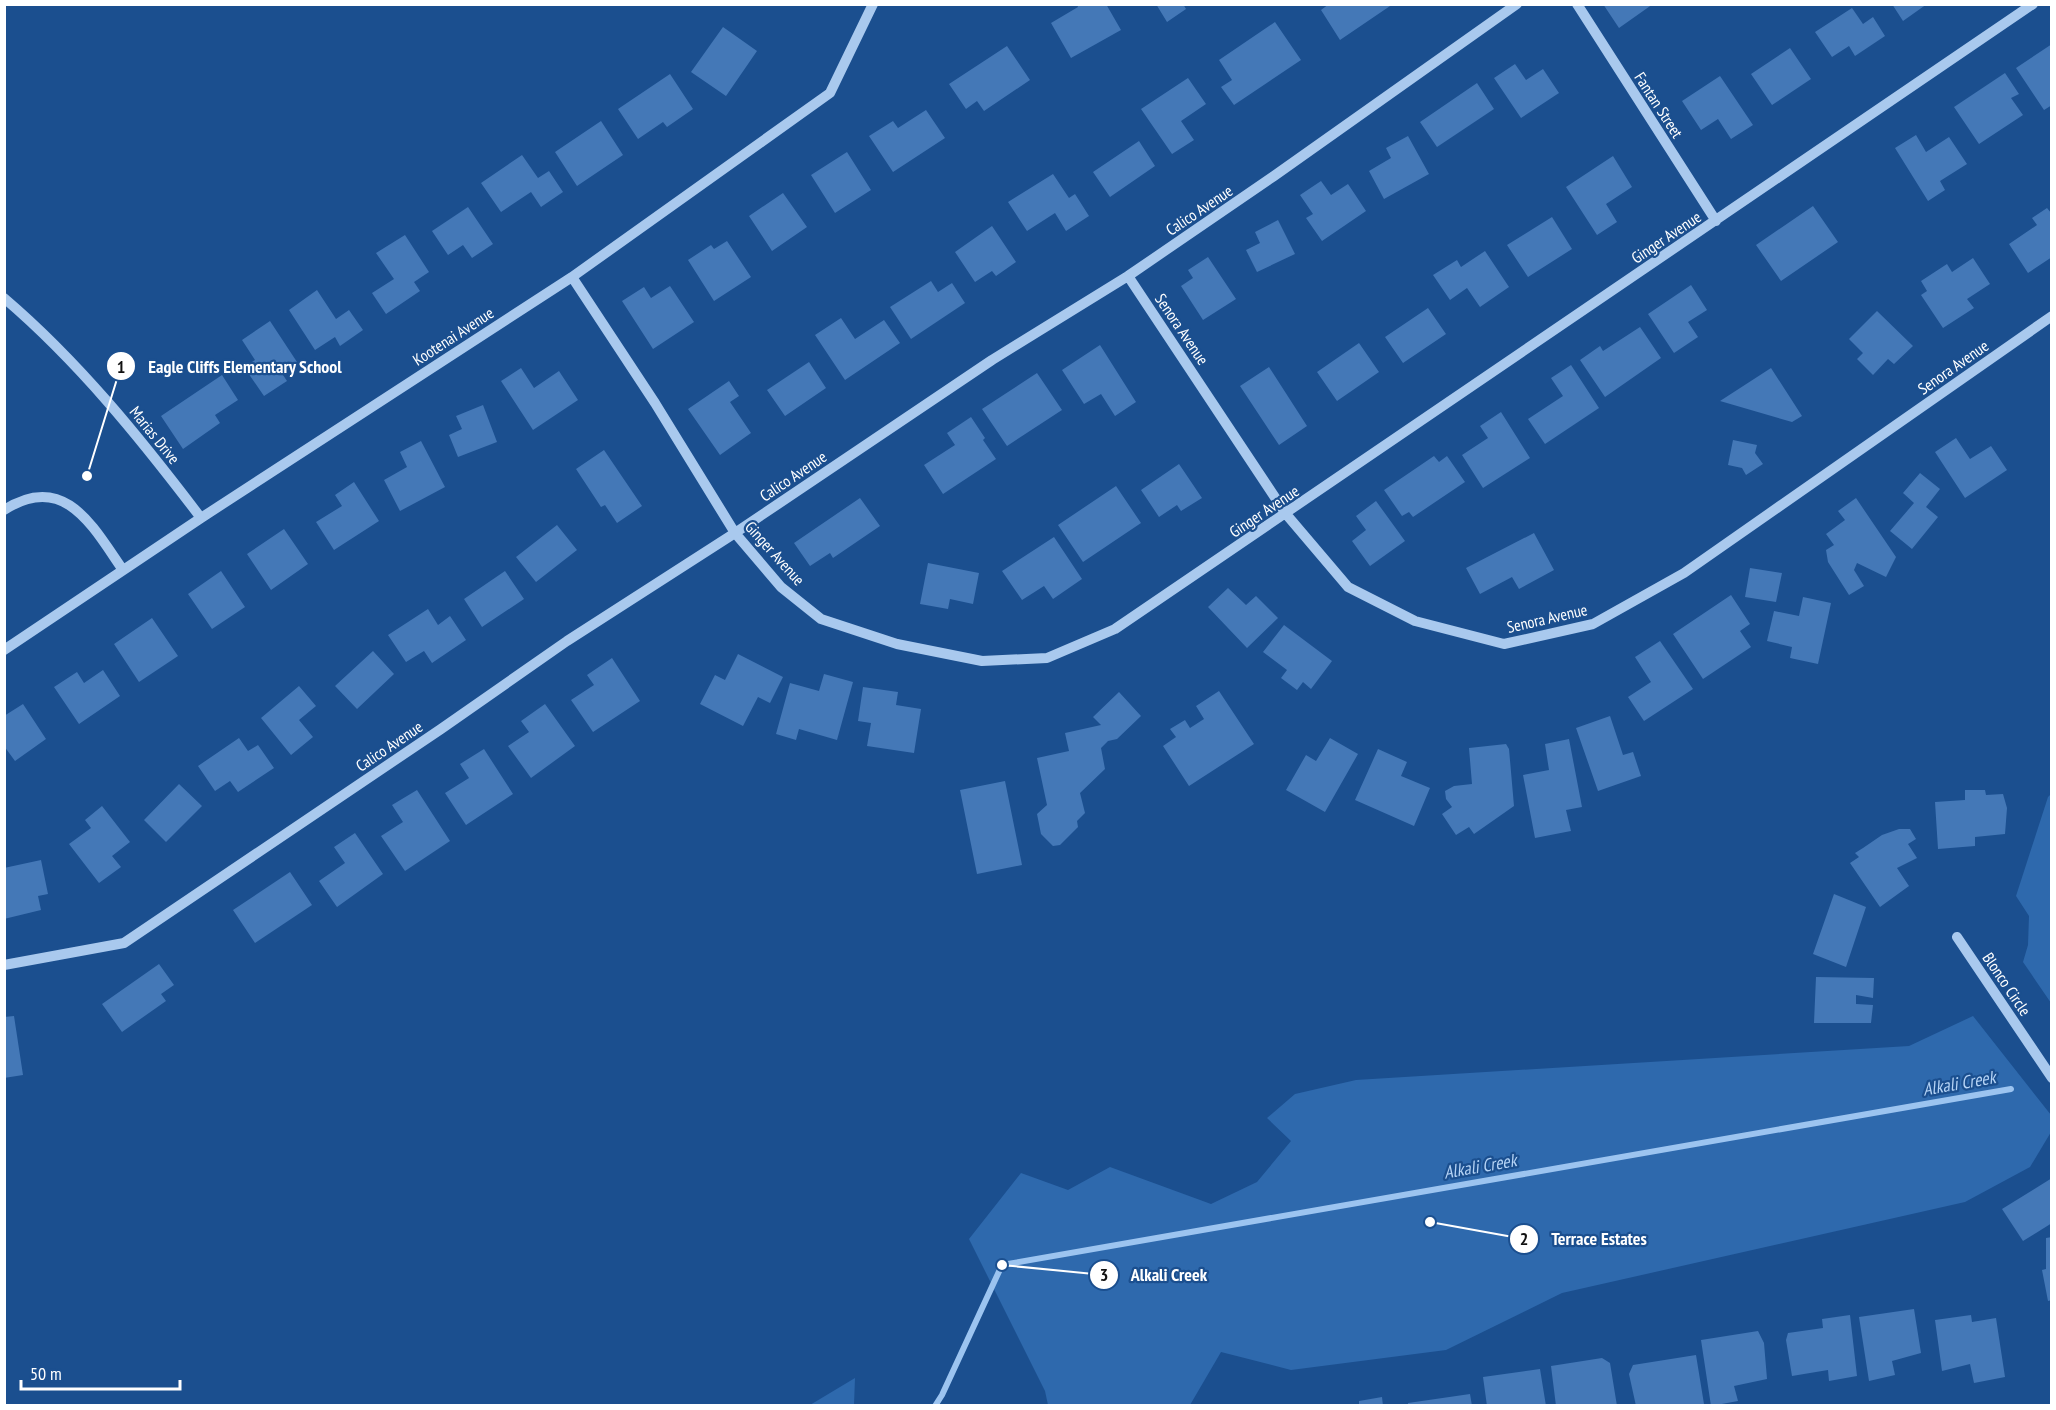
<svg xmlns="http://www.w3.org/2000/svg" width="2056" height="1410" font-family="'PT Sans Narrow',sans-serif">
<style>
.green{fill:#2e69ad}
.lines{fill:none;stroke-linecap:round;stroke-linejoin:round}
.stream{stroke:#9cc4f0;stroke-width:6}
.building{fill:#4478b7}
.minor{stroke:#a9c9ee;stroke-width:10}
.labels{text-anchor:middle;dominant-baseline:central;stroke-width:4.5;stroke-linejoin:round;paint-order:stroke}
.street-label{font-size:16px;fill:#fff;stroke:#1b4f8f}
.water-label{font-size:18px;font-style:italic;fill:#b5d3f5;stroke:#1b4f8f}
.leader{fill:none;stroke:#fff;stroke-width:2}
.callout-dot{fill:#fff;stroke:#1b4f8f;stroke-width:2}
.mark-label{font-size:18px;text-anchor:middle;font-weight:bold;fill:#111}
.callout-label{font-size:18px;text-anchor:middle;font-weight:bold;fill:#fff;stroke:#1b4f8f;stroke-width:4.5;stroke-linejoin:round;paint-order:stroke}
</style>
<rect width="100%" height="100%" fill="#1b4f8f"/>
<!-- green -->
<path class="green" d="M 2051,794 L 2051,1003 L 2023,962 L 2028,945 L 2029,916 L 2016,896 L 2048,797 Z
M 1973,1016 L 2051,1115 L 2051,1132 L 2030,1167 L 1965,1202 L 1562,1293 L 1446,1350 L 1291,1370 L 1221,1352 L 1190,1405 L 1048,1405 L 1045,1391 L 969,1239 L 1021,1173 L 1068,1190 L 1110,1167 L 1211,1204 L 1257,1182 L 1291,1141 L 1267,1118 L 1295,1094 L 1356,1080 L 1909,1046 Z
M 855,1378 L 854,1405 L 810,1405 Z"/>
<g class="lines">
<!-- stream -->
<path class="stream" d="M 935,1406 L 942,1395 L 1002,1265 L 2011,1089"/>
</g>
<!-- building -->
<path class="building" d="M 1077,4 L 1106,4 L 1121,30 L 1071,58 L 1051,23 L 1078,7 Z
M 1156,4 L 1183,4 L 1186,9 L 1167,22 Z
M 1329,4 L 1393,4 L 1340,40 L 1321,10 Z
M 1603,4 L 1653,4 L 1619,28 Z
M 1892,4 L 1927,4 L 1903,21 Z
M 1852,8 L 1863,24 L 1873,17 L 1885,36 L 1855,56 L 1849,46 L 1832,57 L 1815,32 Z
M 1275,22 L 1301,60 L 1234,105 L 1221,87 L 1232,80 L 1219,60 Z
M 723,27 L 757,51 L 726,96 L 691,72 Z
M 2052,44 L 2052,105 L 2044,110 L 2016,68 Z
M 1007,46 L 1030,80 L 984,111 L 977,101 L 966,109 L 949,84 Z
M 1790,48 L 1811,79 L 1772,105 L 1751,74 Z
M 1515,64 L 1526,80 L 1543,69 L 1559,93 L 1521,118 L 1494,78 Z
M 2005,73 L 2019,94 L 2011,98 L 2023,115 L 1979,144 L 1954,107 Z
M 670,74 L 693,109 L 667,127 L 663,122 L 638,139 L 618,109 Z
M 1720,76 L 1753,125 L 1731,139 L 1718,119 L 1701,130 L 1682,101 Z
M 1188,78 L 1206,104 L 1181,121 L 1194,140 L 1172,154 L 1141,109 Z
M 1477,83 L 1494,109 L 1437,147 L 1420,122 Z
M 926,110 L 945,138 L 893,172 L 869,136 L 893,121 L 898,128 Z
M 601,121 L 623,155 L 577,186 L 555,152 Z
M 1916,135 L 1926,152 L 1949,137 L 1967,164 L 1940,181 L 1945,190 L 1928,201 L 1895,148 Z
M 1408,136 L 1429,174 L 1384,199 L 1369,171 L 1391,158 L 1386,148 Z
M 1139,141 L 1155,166 L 1110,197 L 1093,172 Z
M 847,152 L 871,190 L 835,213 L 811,175 Z
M 522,155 L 538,178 L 549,171 L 563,192 L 541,207 L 531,192 L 501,212 L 481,183 Z
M 1613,156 L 1632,187 L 1606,204 L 1617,222 L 1597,235 L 1566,187 Z
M 1053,174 L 1069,198 L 1075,194 L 1089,216 L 1066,231 L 1055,213 L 1027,231 L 1008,202 Z
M 1321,181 L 1331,195 L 1348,184 L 1366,211 L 1322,241 L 1306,218 L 1313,214 L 1300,195 Z
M 783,193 L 807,227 L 772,251 L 749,216 Z
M 1813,206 L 1838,242 L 1781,281 L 1756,245 Z
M 468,207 L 493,244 L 472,258 L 463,245 L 448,255 L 432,231 Z
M 2047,208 L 2052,214 L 2052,257 L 2028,273 L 2009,244 L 2037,225 L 2032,218 Z
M 1552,217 L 1572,249 L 1528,277 L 1507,245 Z
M 1278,220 L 1295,254 L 1257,272 L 1246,250 L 1260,243 L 1255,232 Z
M 992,226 L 1016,262 L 996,276 L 992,271 L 975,282 L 955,252 Z
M 405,235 L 429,272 L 414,282 L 420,291 L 386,314 L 372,293 L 394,279 L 376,253 Z
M 727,241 L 751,277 L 714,301 L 688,260 L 711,245 L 714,249 Z
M 1485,251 L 1509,287 L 1480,307 L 1467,288 L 1450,300 L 1433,275 L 1457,260 L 1461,267 Z
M 1208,257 L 1236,299 L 1203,320 L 1181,286 L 1193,278 L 1188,270 Z
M 1973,258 L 1990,284 L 1967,299 L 1974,308 L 1943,328 L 1921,295 L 1927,291 L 1921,281 L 1947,264 L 1952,272 Z
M 931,281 L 938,292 L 952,283 L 965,303 L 911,339 L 890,307 Z
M 1691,285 L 1707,310 L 1688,322 L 1698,337 L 1674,353 L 1648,314 Z
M 670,286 L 694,322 L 653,349 L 622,301 L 644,287 L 651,298 Z
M 317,290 L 336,319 L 349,310 L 363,330 L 340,346 L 335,337 L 315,350 L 289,310 Z
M 1428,308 L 1446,334 L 1403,363 L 1385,337 Z
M 1877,311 L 1913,346 L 1894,364 L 1888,359 L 1873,375 L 1857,359 L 1863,353 L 1849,339 Z
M 841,318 L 855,339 L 884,320 L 900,343 L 845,380 L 815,335 Z
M 270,321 L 297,362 L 281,372 L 287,381 L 264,396 L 244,367 L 255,360 L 242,340 Z
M 1640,327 L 1661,358 L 1605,397 L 1580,360 L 1600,346 L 1603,351 Z
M 1359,343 L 1379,372 L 1337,401 L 1317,372 Z
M 1100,345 L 1136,402 L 1115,416 L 1101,394 L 1084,404 L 1062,370 Z
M 809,362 L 826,388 L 785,416 L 767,390 Z
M 1571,365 L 1599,408 L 1545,444 L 1528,419 L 1563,396 L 1551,378 Z
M 1269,367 L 1307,426 L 1279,445 L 1240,386 Z
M 521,368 L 534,388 L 559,371 L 578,400 L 533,430 L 501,381 Z
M 1771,368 L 1802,416 L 1792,422 L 1720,401 Z
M 1037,373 L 1062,410 L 1007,446 L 982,409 Z
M 222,375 L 238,400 L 215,415 L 220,423 L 183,449 L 161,416 Z
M 729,381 L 739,396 L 730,402 L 751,433 L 720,455 L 688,409 Z
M 483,405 L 497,442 L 458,457 L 449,435 L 462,429 L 456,416 Z
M 1501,412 L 1530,458 L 1483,488 L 1462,455 L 1488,438 L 1480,426 Z
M 971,417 L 985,438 L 983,440 L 996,459 L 943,494 L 924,465 L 955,445 L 947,433 Z
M 1956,438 L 1970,459 L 1991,446 L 2007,470 L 1965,498 L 1935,452 Z
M 1733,440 L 1757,445 L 1755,453 L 1763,464 L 1746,475 L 1742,468 L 1728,465 Z
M 421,441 L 445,487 L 400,511 L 384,480 L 407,467 L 400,452 Z
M 604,450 L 642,506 L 617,523 L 605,505 L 601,507 L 576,469 Z
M 1434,456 L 1439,462 L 1447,456 L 1465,482 L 1413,517 L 1409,512 L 1402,516 L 1384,490 Z
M 1179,464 L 1202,498 L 1181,511 L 1177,505 L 1159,517 L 1141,490 Z
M 1920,473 L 1940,489 L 1926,507 L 1938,517 L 1912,549 L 1890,531 L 1914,503 L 1903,493 Z
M 354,482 L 379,521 L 334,550 L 316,522 L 342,506 L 335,495 Z
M 1116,486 L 1141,523 L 1083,562 L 1058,525 Z
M 860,498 L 880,526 L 833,558 L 830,553 L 810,566 L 794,543 Z
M 1856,498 L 1896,557 L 1886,577 L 1857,563 L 1854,570 L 1864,586 L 1849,595 L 1828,562 L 1826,550 L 1834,545 L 1826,534 L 1845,520 L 1838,511 Z
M 1376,501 L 1405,541 L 1370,566 L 1352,541 L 1366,530 L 1356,516 Z
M 557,525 L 577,550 L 536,582 L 516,557 Z
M 284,529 L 308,564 L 271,590 L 247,554 Z
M 1534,533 L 1554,570 L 1519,589 L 1512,577 L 1480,594 L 1466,568 Z
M 1054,537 L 1082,579 L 1053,599 L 1044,586 L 1022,600 L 1002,571 Z
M 928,563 L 979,573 L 973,604 L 950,599 L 948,609 L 920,604 Z
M 1750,568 L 1782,573 L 1776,602 L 1745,597 Z
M 221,571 L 245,607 L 212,629 L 188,594 Z
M 505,571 L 524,599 L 482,627 L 464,599 Z
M 1228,588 L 1246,605 L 1256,596 L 1278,618 L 1247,648 L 1208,607 Z
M 1731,595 L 1750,624 L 1740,631 L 1751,647 L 1703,679 L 1673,634 Z
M 1803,597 L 1831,603 L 1818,664 L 1790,658 L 1792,647 L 1767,641 L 1774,611 L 1799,616 Z
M 428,609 L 438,625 L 450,616 L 466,640 L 432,663 L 424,651 L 406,662 L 388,635 Z
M 152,618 L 178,656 L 139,682 L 114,644 Z
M 1284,625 L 1332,661 L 1311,689 L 1303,682 L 1297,690 L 1281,678 L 1287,670 L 1263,652 Z
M 1660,641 L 1693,689 L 1644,721 L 1628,697 L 1651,682 L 1635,657 Z
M 373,651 L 394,674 L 357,709 L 335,686 Z
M 738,654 L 783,677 L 770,703 L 758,697 L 743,726 L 700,704 L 715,675 L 725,680 Z
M 612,658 L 640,701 L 593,732 L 571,700 L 594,685 L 587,675 Z
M 103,670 L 120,696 L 79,724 L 54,687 L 77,672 L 84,683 Z
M 824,674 L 853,682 L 837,740 L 799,729 L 796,740 L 776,734 L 790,683 L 819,691 Z
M 299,686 L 316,706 L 299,720 L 313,737 L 291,755 L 261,718 Z
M 863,687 L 898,692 L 896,705 L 921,709 L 914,753 L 867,746 L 871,723 L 858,721 Z
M 1219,691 L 1254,744 L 1189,786 L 1163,746 L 1176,737 L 1170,729 L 1185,720 L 1190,728 L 1204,719 L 1196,706 Z
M 1119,692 L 1141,716 L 1117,739 L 1108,741 L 1101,748 L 1105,769 L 1080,793 L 1085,813 L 1077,821 L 1078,827 L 1060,845 L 1053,846 L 1041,834 L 1037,814 L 1047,805 L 1037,758 L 1069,751 L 1065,733 L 1101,725 L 1093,717 Z
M 23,704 L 46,739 L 15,761 L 4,746 L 4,716 Z
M 545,704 L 575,746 L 531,778 L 508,746 L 529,732 L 521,721 Z
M 1610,716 L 1623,755 L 1633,752 L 1641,776 L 1598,791 L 1576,728 Z
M 239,738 L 248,751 L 258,745 L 274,768 L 238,792 L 230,781 L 215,791 L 198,766 Z
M 1330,738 L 1358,754 L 1325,812 L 1286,790 L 1306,755 L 1316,761 Z
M 1569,739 L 1582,807 L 1566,810 L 1571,831 L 1535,838 L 1523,775 L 1549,770 L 1545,744 Z
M 1506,744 L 1509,749 L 1514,806 L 1474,834 L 1469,827 L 1456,835 L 1442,814 L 1452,807 L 1446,799 L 1445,791 L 1454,786 L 1472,784 L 1469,748 Z
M 484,749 L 513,794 L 466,825 L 445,793 L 469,778 L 460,764 Z
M 1378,749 L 1407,762 L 1401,776 L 1430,788 L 1414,826 L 1355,800 Z
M 1005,781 L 1022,865 L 977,874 L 960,790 Z
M 179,784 L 202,806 L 166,842 L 144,820 Z
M 417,790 L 450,841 L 405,871 L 381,836 L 403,822 L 392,805 Z
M 1965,790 L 1985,790 L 1986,795 L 2003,794 L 2007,808 L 2005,834 L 1975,837 L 1975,846 L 1938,849 L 1935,802 L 1965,800 Z
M 102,806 L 130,842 L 112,856 L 121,867 L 99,883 L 69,844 L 91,828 L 85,820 Z
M 1899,829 L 1910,829 L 1916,839 L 1908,844 L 1917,858 L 1897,868 L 1909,886 L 1880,907 L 1850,863 L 1859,857 L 1855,853 L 1863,848 L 1882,835 Z
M 355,833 L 383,874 L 337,907 L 319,881 L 345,863 L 334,847 Z
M 41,860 L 48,894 L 38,896 L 41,910 L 4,919 L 4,868 Z
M 290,872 L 312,905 L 255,943 L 233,910 Z
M 1834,894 L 1866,907 L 1846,967 L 1813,954 Z
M 159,964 L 174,985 L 161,994 L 166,1001 L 122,1032 L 102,1004 Z
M 1816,977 L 1874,978 L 1873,998 L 1856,995 L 1856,1004 L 1873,1005 L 1871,1023 L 1814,1023 Z
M 14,1016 L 23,1075 L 4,1078 L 4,1017 Z
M 2052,1178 L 2052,1223 L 2023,1241 L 2002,1209 Z
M 2052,1237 L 2052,1300 L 2048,1301 L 2042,1270 L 2046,1269 L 2046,1238 Z
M 1914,1309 L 1921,1353 L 1892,1361 L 1895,1375 L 1869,1381 L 1859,1317 Z
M 1850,1315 L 1857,1376 L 1829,1381 L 1828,1370 L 1792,1376 L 1786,1340 L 1788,1333 L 1823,1328 L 1822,1319 Z
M 1971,1315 L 1972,1322 L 1996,1318 L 2005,1377 L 1974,1383 L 1970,1364 L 1942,1371 L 1935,1320 Z
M 1758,1331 L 1764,1343 L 1767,1379 L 1734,1386 L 1738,1401 L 1711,1406 L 1701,1340 Z
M 1696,1355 L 1704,1404 L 1696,1406 L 1636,1406 L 1629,1374 L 1633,1365 Z
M 1602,1358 L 1610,1363 L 1617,1406 L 1556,1406 L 1551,1366 Z
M 1540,1369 L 1546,1406 L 1487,1406 L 1483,1377 Z
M 1470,1394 L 1472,1406 L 1408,1406 L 1408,1403 Z
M 1382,1397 L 1383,1406 L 1359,1406 L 1359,1401 Z"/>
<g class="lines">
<!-- minor -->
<path class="minor" d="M 1577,4 L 1716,221
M 1128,276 L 1286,514 L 1348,587 L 1415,621 L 1504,644 L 1593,624 L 1684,573 L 2052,316
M 572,277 L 655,403 L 735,533 L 781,587 L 821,619 L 897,644 L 982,661 L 1047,658 L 1115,629 L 2033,4
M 4,298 C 79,362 141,439 201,518
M 4,510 C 65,471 93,527 123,570
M 4,650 L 201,518 L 572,277 L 830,93 L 873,4
M 1957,937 L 2052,1078
M 4,965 L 124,943 L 441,729 L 567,641 L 735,533 L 992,360 L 1128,276 L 1274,176 L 1517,4"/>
</g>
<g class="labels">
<!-- street labels -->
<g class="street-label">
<text transform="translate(1659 105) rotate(57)">Fantan Street</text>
<text transform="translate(1199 210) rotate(-34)">Calico Avenue</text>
<text transform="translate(1666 237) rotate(-34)">Ginger Avenue</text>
<text transform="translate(1182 329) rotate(56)">Senora Avenue</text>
<text transform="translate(453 336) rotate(-33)">Kootenai Avenue</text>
<text transform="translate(1953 367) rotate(-35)">Senora Avenue</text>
<text transform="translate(155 435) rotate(51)">Marias Drive</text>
<text transform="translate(793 476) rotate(-34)">Calico Avenue</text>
<text transform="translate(1264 511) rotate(-34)">Ginger Avenue</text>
<text transform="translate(775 553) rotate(48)">Ginger Avenue</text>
<text transform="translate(1547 618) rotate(-13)">Senora Avenue</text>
<text transform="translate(389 746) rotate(-34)">Calico Avenue</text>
<text transform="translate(2007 984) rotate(56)">Blonco Circle</text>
</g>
<!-- water labels -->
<g class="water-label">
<text transform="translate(1959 1083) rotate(-10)">Alkali Creek</text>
<text transform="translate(1480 1166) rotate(-10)">Alkali Creek</text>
</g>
</g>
<!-- callouts -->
<path class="leader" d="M87 476L121 366M1430 1222L1524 1239M1002 1265L1104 1275"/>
<g class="callout-dot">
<circle cx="87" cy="476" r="6"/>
<circle cx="1430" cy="1222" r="6"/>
<circle cx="1002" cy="1265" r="6"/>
<circle cx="121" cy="366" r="15"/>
<circle cx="1524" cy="1239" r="15"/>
<circle cx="1104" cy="1275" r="15"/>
</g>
<g class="mark-label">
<text x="121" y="373">1</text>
<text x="1524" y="1245">2</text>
<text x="1104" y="1281">3</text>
</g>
<g class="callout-label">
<text x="245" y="373">Eagle Cliffs Elementary School</text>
<text x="1599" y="1245">Terrace Estates</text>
<text x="1169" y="1281">Alkali Creek</text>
</g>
<!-- border -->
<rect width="2056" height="1410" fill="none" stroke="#ffffff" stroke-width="12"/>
<!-- scale -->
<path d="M21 1380v9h159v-9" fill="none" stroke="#ffffff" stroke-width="3"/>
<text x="30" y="1380" font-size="18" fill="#ffffff" stroke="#1b4f8f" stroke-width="4.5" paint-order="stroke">50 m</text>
</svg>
